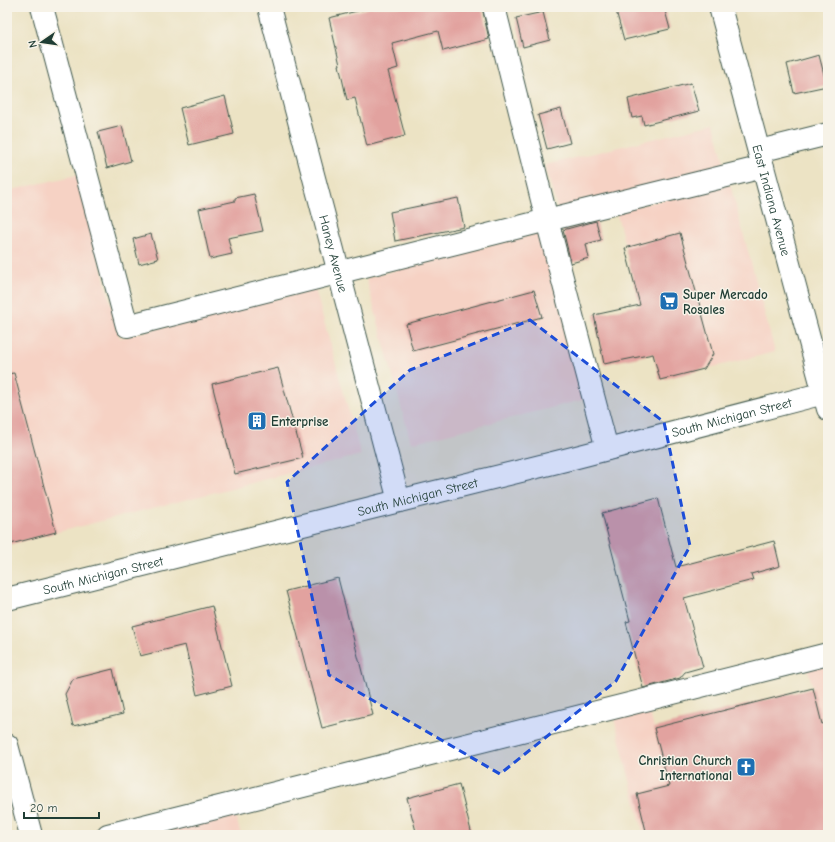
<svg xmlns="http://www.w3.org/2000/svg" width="835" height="842" font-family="'Comic Neue',sans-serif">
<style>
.built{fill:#f6d2c4}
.building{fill:#e2a29f}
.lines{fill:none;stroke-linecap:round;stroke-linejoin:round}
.minor-casing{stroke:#3e564a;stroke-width:24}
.major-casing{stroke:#3e564a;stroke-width:24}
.minor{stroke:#fff;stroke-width:22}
.major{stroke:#fff;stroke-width:22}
.marked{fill:#1d4ed8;fill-opacity:0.2;stroke:#1d4ed8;stroke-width:3;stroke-dasharray:8 5;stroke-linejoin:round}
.labels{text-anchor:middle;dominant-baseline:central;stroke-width:3;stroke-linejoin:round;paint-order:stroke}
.street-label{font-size:13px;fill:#1f3d34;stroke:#f7f3e8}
.poi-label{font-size:13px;font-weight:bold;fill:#1f3d34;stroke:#f7f3e8;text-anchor:start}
</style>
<rect width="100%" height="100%" fill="#f7f3e8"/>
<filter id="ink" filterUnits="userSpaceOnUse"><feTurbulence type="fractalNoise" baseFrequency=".025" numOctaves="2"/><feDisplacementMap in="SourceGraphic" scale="8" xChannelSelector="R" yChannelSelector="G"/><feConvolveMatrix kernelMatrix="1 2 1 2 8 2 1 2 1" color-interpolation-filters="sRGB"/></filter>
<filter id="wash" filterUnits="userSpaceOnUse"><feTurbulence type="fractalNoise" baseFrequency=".012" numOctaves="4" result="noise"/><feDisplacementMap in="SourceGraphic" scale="16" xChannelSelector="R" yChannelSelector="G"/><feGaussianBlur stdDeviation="0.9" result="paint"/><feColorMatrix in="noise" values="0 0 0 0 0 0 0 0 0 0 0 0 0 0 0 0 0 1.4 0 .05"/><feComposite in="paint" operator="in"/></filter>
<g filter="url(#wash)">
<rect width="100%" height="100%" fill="#ece3c4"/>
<!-- built -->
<path class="built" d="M 714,124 L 726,170 L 558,211 L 545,165 Z
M 77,175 L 120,338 L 315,289 L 361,455 L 7,545 L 7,191 Z
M 730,184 L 775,352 L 660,380 L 616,211 Z
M 542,232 L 586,399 L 411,443 L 366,278 Z
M 828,663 L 828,749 L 808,669 Z
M 649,709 L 669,786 L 682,835 L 644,835 L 614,718 Z
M 235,813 L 241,835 L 146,835 Z"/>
<g id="blocks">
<!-- building -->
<path class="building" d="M 373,7 L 482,7 L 489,39 L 443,51 L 438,31 L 392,43 L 398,68 L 388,71 L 405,136 L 367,146 L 355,98 L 347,100 L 339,65 L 340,65 L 329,18 Z
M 615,7 L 664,7 L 670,29 L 624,40 Z
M 543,12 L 550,40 L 523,47 L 516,18 Z
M 819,55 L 827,86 L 794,93 L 787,64 Z
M 691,83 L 699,111 L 644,125 L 642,116 L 632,118 L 628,99 Z
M 225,96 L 234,134 L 189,145 L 180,108 Z
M 561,109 L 570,143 L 547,149 L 538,115 Z
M 122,126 L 131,161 L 107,168 L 98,132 Z
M 254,194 L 263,231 L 228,238 L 232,254 L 210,259 L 199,209 L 235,201 L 235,198 Z
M 458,198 L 464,227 L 395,241 L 390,212 Z
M 596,221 L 601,240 L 586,244 L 589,258 L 571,263 L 563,230 Z
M 680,233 L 713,354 L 704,369 L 660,380 L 653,354 L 604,364 L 594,315 L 640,305 L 625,248 Z
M 151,234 L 158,259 L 139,264 L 133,239 Z
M 534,290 L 542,317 L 413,351 L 406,324 Z
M 278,368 L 303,458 L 235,474 L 212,384 Z
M 14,373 L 56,532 L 7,545 L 7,374 Z
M 658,498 L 676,567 L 774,541 L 780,566 L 751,574 L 753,580 L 684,598 L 703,667 L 685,672 L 680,678 L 643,688 L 626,622 L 630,621 L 602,513 Z
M 338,578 L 373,715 L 322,728 L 286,591 Z
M 212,606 L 232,686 L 197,695 L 185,645 L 140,656 L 132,626 Z
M 113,669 L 123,714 L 73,726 L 65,694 L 73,679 Z
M 813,688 L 822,724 L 828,722 L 828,835 L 647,835 L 637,794 L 669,786 L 654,728 Z
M 459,784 L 472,835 L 417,835 L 407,798 Z"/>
</g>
</g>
<g filter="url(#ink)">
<use href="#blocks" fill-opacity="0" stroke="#3e564a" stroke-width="1"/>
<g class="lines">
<!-- minor casing -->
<g class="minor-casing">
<g id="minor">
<path d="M 42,7 L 127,326 L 547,220 L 763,167"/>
<path id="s1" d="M 269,7 L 399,501"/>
<path d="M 494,7 L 547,220 L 607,449"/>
<path id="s2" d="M 720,7 L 828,409"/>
<path d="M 759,151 L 828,134"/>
<path d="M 7,745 L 31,835"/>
<path d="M 108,835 L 828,654"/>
</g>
</g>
<!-- major casing -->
<g class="major-casing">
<g id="major">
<path id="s3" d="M 7,599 L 399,501 L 569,459 L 828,392"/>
</g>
</g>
<!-- minor -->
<use href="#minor" class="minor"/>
<!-- major -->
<use href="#major" class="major"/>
</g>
</g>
<!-- marked area -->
<path class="marked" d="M 530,320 L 664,422 L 690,546 L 616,681 L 500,774 L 329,675 L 287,482 L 410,370 Z"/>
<!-- icons -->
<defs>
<g id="supermarket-square" transform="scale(1)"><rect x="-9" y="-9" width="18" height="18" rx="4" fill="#1f6fb2" stroke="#f7f3e8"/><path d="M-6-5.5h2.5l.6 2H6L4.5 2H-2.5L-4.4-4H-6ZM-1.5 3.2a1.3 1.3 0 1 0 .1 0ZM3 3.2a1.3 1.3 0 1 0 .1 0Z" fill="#fff"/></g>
<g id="building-square" transform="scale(1)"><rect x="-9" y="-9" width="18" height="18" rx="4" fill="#1f6fb2" stroke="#f7f3e8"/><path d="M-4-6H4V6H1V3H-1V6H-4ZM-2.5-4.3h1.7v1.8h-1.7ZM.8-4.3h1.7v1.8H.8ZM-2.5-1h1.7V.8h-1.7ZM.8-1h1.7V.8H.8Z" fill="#fff"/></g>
<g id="church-square" transform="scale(1)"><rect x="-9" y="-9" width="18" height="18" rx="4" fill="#1f6fb2" stroke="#f7f3e8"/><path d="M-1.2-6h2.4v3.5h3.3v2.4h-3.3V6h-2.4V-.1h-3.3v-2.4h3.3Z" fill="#fff"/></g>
</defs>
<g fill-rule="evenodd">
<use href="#supermarket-square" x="669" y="301"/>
<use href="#building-square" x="257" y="421"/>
<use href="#church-square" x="746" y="767"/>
</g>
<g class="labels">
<!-- street labels -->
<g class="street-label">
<text stroke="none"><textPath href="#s2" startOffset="200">East Indiana Avenue</textPath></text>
<text stroke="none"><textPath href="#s1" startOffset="255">Haney Avenue</textPath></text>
<text stroke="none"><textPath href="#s3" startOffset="747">South Michigan Street</textPath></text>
<text stroke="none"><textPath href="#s3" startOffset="423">South Michigan Street</textPath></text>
<text stroke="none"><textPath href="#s3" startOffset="99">South Michigan Street</textPath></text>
</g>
<!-- poi labels -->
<g class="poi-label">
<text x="683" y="294">Super Mercado<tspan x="683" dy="15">Rosales</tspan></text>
<text x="271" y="421">Enterprise</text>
<text x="732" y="760" text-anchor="end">Christian Church<tspan x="732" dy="15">International</tspan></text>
</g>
</g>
<!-- margin -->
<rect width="835" height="842" fill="none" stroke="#f7f3e8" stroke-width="24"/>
<!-- north arrow -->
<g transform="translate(42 42) rotate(257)" stroke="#f7f3e8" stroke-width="3" paint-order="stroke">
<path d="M0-3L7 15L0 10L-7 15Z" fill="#1f3d34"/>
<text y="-6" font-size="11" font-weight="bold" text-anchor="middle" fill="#1f3d34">N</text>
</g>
<!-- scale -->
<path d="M24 812v6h75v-6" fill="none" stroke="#1f3d34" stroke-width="2"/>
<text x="30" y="812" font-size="12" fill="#1f3d34" stroke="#f7f3e8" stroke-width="3" paint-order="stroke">20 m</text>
</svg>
